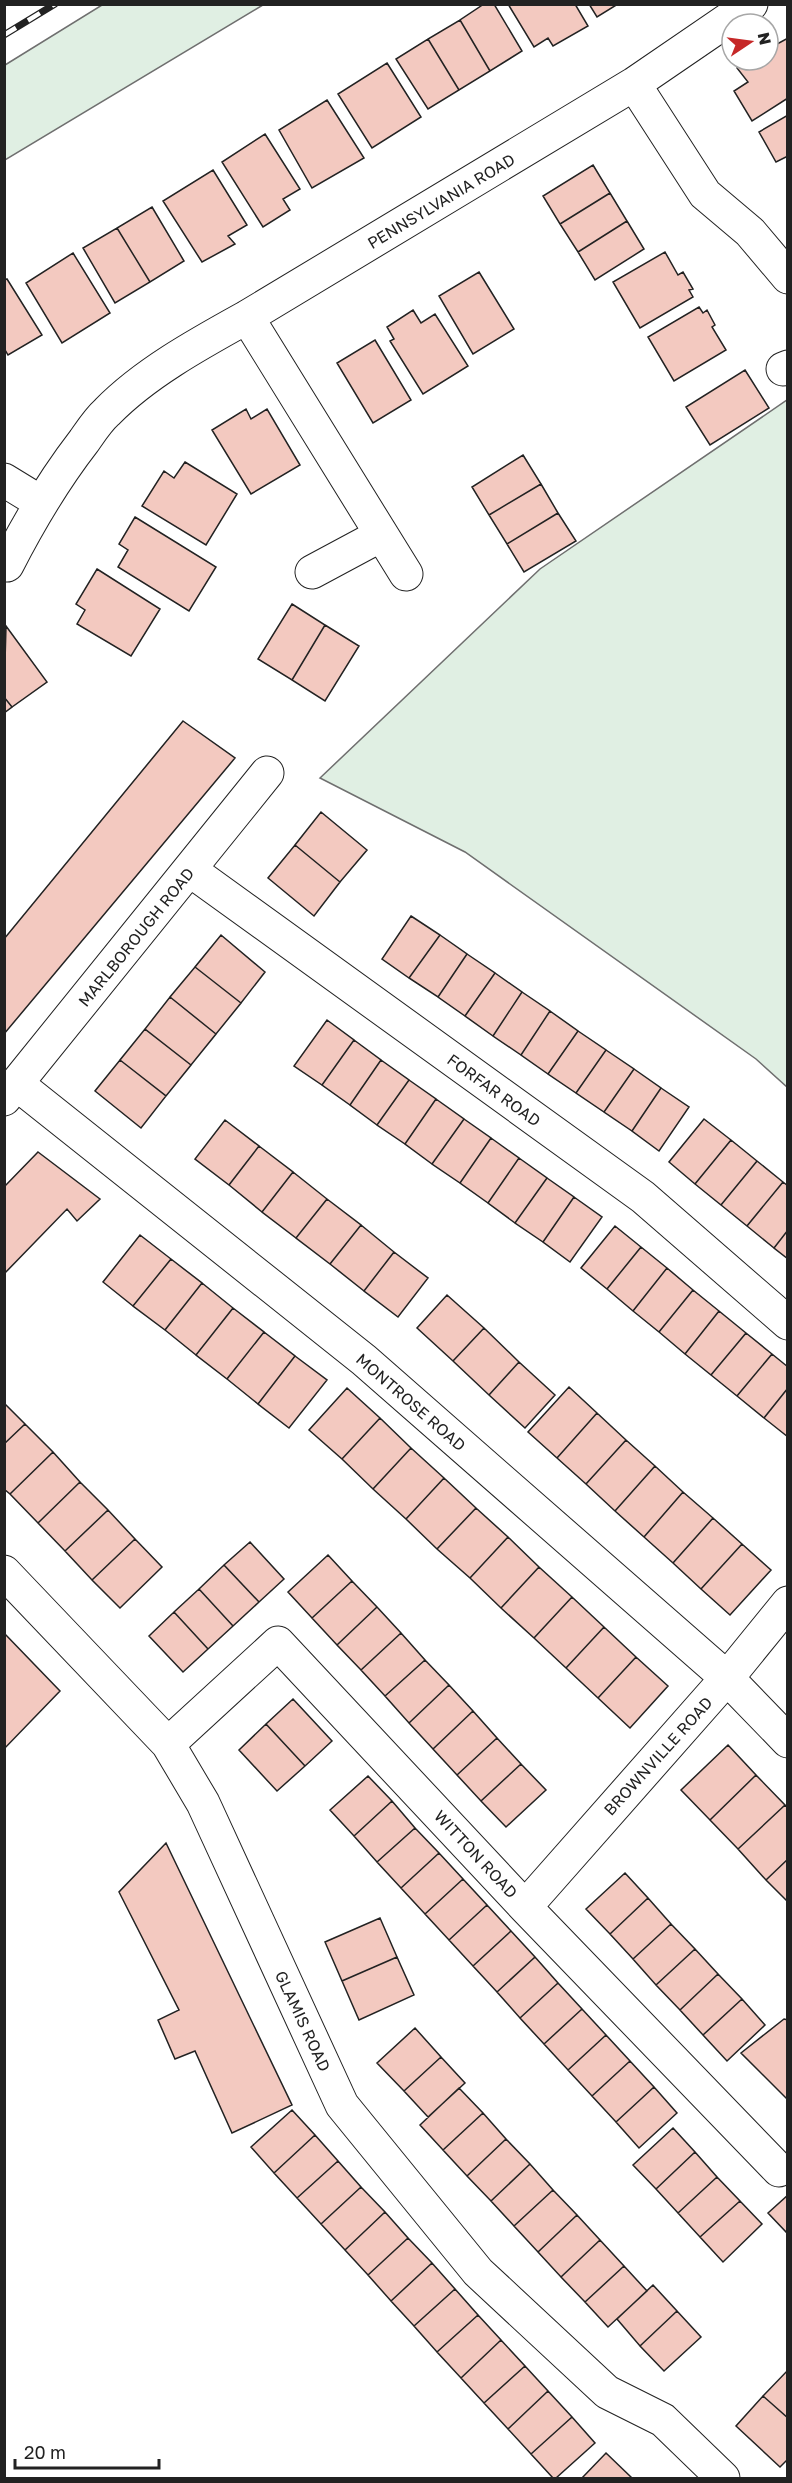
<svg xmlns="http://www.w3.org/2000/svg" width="792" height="2483" font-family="'Golos Text',sans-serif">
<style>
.green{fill:#e0efe3;stroke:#6f6f6f;stroke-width:1.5}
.building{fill:#f3c9c0;stroke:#222;stroke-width:1.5}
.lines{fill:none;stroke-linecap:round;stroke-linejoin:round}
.minor-casing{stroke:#222;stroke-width:35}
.minor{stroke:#fff;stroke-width:33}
.rail-casing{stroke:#222;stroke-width:7}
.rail{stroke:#fff;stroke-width:4.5;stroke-dasharray:14;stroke-linecap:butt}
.labels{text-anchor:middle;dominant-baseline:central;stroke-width:4.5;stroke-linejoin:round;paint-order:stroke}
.street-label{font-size:16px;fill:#222;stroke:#fff}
</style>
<rect width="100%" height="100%" fill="#fff"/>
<!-- green -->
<path class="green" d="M 102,5 L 263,5 L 5,160 L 5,65 Z
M 787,400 L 787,1087 L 756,1059 L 465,852 L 320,778 L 540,569 Z"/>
<!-- building -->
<path class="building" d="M 484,4 L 494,4 L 522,51 L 490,71 L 460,20 Z
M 508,4 L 575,4 L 588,26 L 553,46 L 548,38 L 534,47 Z
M 589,4 L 618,4 L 597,17 Z
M 460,20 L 490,71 L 459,90 L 428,39 Z
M 788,38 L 788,98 L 752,121 L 734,91 L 748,82 L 737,68 L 750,60 L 768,60 L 768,49 Z
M 428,39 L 459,90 L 428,109 L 396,59 Z
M 387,63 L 421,117 L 372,148 L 338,94 Z
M 327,100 L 364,158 L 312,188 L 279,130 Z
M 788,115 L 788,156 L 776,162 L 759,132 Z
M 265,134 L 300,189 L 283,199 L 290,210 L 263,227 L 222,162 Z
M 593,165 L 610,193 L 560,224 L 543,196 Z
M 213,170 L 247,225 L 228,236 L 235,244 L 202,262 L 163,201 Z
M 610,193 L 627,221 L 578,252 L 560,224 Z
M 152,207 L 184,261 L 150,282 L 117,228 Z
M 627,221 L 644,249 L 595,280 L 578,252 Z
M 117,228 L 150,282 L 115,303 L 83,248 Z
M 665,252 L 678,275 L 683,272 L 693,289 L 689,290 L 693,297 L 640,328 L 613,282 Z
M 73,253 L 110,313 L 62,343 L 26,283 Z
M 479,272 L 514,329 L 473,354 L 439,296 Z
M 7,279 L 42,335 L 8,355 L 4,348 L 4,280 Z
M 699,307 L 703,313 L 707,310 L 715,325 L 712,327 L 726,350 L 674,381 L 648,337 Z
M 413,310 L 421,323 L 435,314 L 468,366 L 423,394 L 390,341 L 394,339 L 387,327 Z
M 375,340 L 411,400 L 373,423 L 337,363 Z
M 745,370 L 769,408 L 710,445 L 686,407 Z
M 246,409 L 251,419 L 267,409 L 300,465 L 251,494 L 212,430 Z
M 523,455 L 541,484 L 489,515 L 472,487 Z
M 185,462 L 237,494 L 206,545 L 142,506 L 164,471 L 174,478 Z
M 541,484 L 558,513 L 507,544 L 489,515 Z
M 558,513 L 576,541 L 524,572 L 507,544 Z
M 135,517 L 216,567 L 189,611 L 118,567 L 128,550 L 119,544 Z
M 97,569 L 160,609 L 131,656 L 77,624 L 85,610 L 76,604 Z
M 292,604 L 325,625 L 292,680 L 258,659 Z
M 325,625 L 359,646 L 325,701 L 292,680 Z
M 6,626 L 47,682 L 12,707 L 4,697 Z
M 4,697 L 12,707 L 4,713 Z
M 183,721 L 235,758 L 4,1034 L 4,939 Z
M 321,812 L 367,850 L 340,882 L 295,845 Z
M 295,845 L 340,882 L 314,916 L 268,878 Z
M 411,916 L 440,935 L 409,978 L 382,959 Z
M 221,935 L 265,972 L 241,1003 L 195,967 Z
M 440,935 L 467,954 L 438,997 L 409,978 Z
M 467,954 L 495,973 L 465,1016 L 438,997 Z
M 195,967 L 241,1003 L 216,1034 L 170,997 Z
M 495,973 L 522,992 L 493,1036 L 465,1016 Z
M 522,992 L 550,1011 L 521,1055 L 493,1036 Z
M 170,997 L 216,1034 L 191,1065 L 145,1029 Z
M 550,1011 L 578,1031 L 548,1074 L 521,1055 Z
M 327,1020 L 354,1040 L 322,1085 L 294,1066 Z
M 145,1029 L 191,1065 L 166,1096 L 120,1060 Z
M 578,1031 L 606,1050 L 576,1093 L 548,1074 Z
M 354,1040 L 381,1060 L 350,1105 L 322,1085 Z
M 606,1050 L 634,1069 L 604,1112 L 576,1093 Z
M 120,1060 L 166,1096 L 141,1128 L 95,1091 Z
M 381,1060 L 409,1080 L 377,1125 L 350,1105 Z
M 634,1069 L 661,1088 L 632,1131 L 604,1112 Z
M 409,1080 L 436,1099 L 405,1144 L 377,1125 Z
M 661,1088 L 689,1107 L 659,1151 L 632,1131 Z
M 436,1099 L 464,1119 L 432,1164 L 405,1144 Z
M 464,1119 L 491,1138 L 460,1183 L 432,1164 Z
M 704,1119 L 731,1140 L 695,1184 L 669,1162 Z
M 225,1120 L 259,1146 L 229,1185 L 195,1159 Z
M 491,1138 L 519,1158 L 488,1203 L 460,1183 Z
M 731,1140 L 757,1161 L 721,1205 L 695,1184 Z
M 259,1146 L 293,1172 L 262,1212 L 229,1185 Z
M 38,1152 L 100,1199 L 77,1221 L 67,1209 L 4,1274 L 4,1187 Z
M 519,1158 L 547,1178 L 515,1223 L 488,1203 Z
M 757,1161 L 783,1182 L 747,1226 L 721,1205 Z
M 293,1172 L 327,1199 L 296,1238 L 262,1212 Z
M 547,1178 L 574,1197 L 543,1242 L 515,1223 Z
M 783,1182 L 788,1186 L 788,1230 L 774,1248 L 747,1226 Z
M 574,1197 L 602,1217 L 570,1262 L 543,1242 Z
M 327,1199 L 361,1225 L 330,1264 L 296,1238 Z
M 361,1225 L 394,1252 L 364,1291 L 330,1264 Z
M 615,1226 L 641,1247 L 607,1289 L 581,1268 Z
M 788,1230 L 788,1259 L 774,1248 Z
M 140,1235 L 171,1259 L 133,1306 L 103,1282 Z
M 641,1247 L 667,1268 L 633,1311 L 607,1289 Z
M 394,1252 L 428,1278 L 398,1317 L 364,1291 Z
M 171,1259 L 202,1283 L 165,1330 L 133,1306 Z
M 667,1268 L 693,1290 L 659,1332 L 633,1311 Z
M 202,1283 L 233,1308 L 196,1355 L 165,1330 Z
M 693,1290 L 719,1311 L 685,1354 L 659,1332 Z
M 447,1295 L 484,1328 L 453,1361 L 417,1328 Z
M 233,1308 L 264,1332 L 227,1379 L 196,1355 Z
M 719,1311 L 746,1333 L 711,1375 L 685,1354 Z
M 484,1328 L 519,1362 L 489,1395 L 453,1361 Z
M 264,1332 L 295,1356 L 258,1404 L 227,1379 Z
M 746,1333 L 772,1354 L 737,1396 L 711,1375 Z
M 772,1354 L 788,1367 L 788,1388 L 764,1418 L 737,1396 Z
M 295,1356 L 327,1380 L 289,1428 L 258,1404 Z
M 519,1362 L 555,1395 L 525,1428 L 489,1395 Z
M 569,1387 L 597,1413 L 557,1458 L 528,1432 Z
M 347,1388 L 380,1418 L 342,1459 L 309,1430 Z
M 788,1388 L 788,1437 L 764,1418 Z
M 4,1403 L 25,1424 L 4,1444 Z
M 597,1413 L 626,1440 L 586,1484 L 557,1458 Z
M 380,1418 L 411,1448 L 373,1489 L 342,1459 Z
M 25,1424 L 53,1452 L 10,1494 L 4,1489 L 4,1444 Z
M 626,1440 L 655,1466 L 615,1511 L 586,1484 Z
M 411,1448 L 444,1478 L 406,1519 L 373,1489 Z
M 53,1452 L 80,1482 L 38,1523 L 10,1494 Z
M 655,1466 L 683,1492 L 644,1537 L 615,1511 Z
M 444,1478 L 476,1508 L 437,1549 L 406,1519 Z
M 80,1482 L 108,1510 L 65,1551 L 38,1523 Z
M 683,1492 L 713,1518 L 673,1563 L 644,1537 Z
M 476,1508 L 508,1537 L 470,1578 L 437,1549 Z
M 108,1510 L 135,1539 L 92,1580 L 65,1551 Z
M 713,1518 L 742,1544 L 701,1589 L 673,1563 Z
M 508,1537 L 539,1567 L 501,1608 L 470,1578 Z
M 135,1539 L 162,1567 L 120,1608 L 92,1580 Z
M 250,1542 L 284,1579 L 259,1602 L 224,1565 Z
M 742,1544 L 771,1570 L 730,1615 L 701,1589 Z
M 328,1555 L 352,1581 L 312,1618 L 288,1592 Z
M 224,1565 L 259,1602 L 233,1626 L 199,1589 Z
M 539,1567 L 572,1597 L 534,1638 L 501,1608 Z
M 352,1581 L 377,1607 L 337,1645 L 312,1618 Z
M 199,1589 L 233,1626 L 208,1649 L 174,1612 Z
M 572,1597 L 604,1627 L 566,1668 L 534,1638 Z
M 377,1607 L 401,1633 L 361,1670 L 337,1645 Z
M 174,1612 L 208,1649 L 183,1672 L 149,1636 Z
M 604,1627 L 636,1657 L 598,1698 L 566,1668 Z
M 4,1633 L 60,1691 L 4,1749 Z
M 401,1633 L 425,1660 L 385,1696 L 361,1670 Z
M 636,1657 L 668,1686 L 630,1728 L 598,1698 Z
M 425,1660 L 449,1685 L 409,1723 L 385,1696 Z
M 449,1685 L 473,1711 L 433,1749 L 409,1723 Z
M 293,1699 L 332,1741 L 305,1766 L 266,1724 Z
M 473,1711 L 497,1738 L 457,1775 L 433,1749 Z
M 266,1724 L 305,1766 L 277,1791 L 239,1750 Z
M 497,1738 L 521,1764 L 481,1801 L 457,1775 Z
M 728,1745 L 756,1775 L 710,1820 L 681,1790 Z
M 521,1764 L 546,1790 L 506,1827 L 481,1801 Z
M 756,1775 L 785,1805 L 738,1849 L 710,1820 Z
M 368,1776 L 392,1801 L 354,1836 L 330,1810 Z
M 392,1801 L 415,1828 L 377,1862 L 354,1836 Z
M 785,1805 L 788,1808 L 788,1859 L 766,1880 L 738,1849 Z
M 415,1828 L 439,1853 L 401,1888 L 377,1862 Z
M 166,1843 L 292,2105 L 232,2133 L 195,2051 L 175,2059 L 158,2020 L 179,2010 L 119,1892 Z
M 439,1853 L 463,1879 L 425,1914 L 401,1888 Z
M 788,1859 L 788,1902 L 766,1880 Z
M 625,1873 L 648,1898 L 610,1934 L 586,1909 Z
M 463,1879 L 487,1905 L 449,1940 L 425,1914 Z
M 648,1898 L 671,1924 L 633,1959 L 610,1934 Z
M 487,1905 L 511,1931 L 473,1966 L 449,1940 Z
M 380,1918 L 397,1957 L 342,1981 L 325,1942 Z
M 671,1924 L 695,1949 L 656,1985 L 633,1959 Z
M 511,1931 L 535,1957 L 497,1992 L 473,1966 Z
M 695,1949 L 718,1974 L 680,2010 L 656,1985 Z
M 397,1957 L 414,1995 L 359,2020 L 342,1981 Z
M 535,1957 L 558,1983 L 520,2018 L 497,1992 Z
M 718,1974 L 742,1999 L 703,2035 L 680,2010 Z
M 558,1983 L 582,2009 L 544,2044 L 520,2018 Z
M 742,1999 L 765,2025 L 727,2061 L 703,2035 Z
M 582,2009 L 606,2035 L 568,2070 L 544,2044 Z
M 784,2019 L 788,2020 L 788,2100 L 741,2053 Z
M 415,2028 L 441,2057 L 404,2091 L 377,2063 Z
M 606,2035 L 630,2061 L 592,2096 L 568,2070 Z
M 441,2057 L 465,2083 L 428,2117 L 404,2091 Z
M 630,2061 L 654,2087 L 616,2122 L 592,2096 Z
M 654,2087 L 677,2113 L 639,2148 L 616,2122 Z
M 459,2088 L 483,2113 L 443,2150 L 420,2125 Z
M 292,2110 L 315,2135 L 274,2173 L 251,2147 Z
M 483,2113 L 506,2139 L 467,2176 L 443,2150 Z
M 673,2128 L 695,2152 L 656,2189 L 633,2165 Z
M 315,2135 L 338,2161 L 297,2198 L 274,2173 Z
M 506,2139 L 530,2164 L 491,2201 L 467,2176 Z
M 695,2152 L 717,2177 L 678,2213 L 656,2189 Z
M 338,2161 L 361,2187 L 321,2224 L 297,2198 Z
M 530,2164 L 553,2190 L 514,2226 L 491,2201 Z
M 717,2177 L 740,2201 L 700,2237 L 678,2213 Z
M 361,2187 L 385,2212 L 345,2250 L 321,2224 Z
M 553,2190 L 577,2215 L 538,2252 L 514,2226 Z
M 788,2195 L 788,2234 L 768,2213 Z
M 740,2201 L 762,2224 L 723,2262 L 700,2237 Z
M 385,2212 L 408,2238 L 368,2275 L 345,2250 Z
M 577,2215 L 600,2240 L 561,2277 L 538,2252 Z
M 408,2238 L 432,2263 L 391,2301 L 368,2275 Z
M 600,2240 L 624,2266 L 585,2302 L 561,2277 Z
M 432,2263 L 455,2289 L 414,2326 L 391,2301 Z
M 624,2266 L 647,2291 L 608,2327 L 585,2302 Z
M 653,2285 L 677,2311 L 640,2346 L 617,2319 Z
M 455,2289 L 478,2315 L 437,2352 L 414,2326 Z
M 677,2311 L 701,2337 L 664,2371 L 640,2346 Z
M 478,2315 L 501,2340 L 461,2378 L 437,2352 Z
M 501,2340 L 525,2366 L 484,2403 L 461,2378 Z
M 525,2366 L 548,2391 L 508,2429 L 484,2403 Z
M 788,2370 L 788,2418 L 763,2396 Z
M 548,2391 L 572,2417 L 531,2454 L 508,2429 Z
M 763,2396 L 788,2418 L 788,2459 L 780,2467 L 736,2426 Z
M 572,2417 L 595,2443 L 556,2478 L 553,2478 L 531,2454 Z
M 606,2453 L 632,2478 L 582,2478 Z"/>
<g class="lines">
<!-- minor casing -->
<g class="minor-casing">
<path id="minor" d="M 634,84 L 705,194 L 750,232 L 788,277
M 247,317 L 406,574
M 783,369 L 788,367
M 4,480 L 40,502
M 7,565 C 30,520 53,481 84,441 C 91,431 98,420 107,412 C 145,373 200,343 247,317 L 634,84 L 751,4
M 312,572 L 381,535
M 190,870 L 643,1197 L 788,1323
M 17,1084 L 364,1360 L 727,1678 L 788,1741
M 4,1099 L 267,773
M 4,1572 L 168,1744 L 203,1803 L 342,2105 L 478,2272 L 607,2392 L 663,2420 L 723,2478
M 168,1744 L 278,1643 L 525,1907 L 779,2170
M 525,1907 L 727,1678 L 788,1603"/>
</g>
<!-- minor -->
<use href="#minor" class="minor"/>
<!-- rail casing -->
<g class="rail-casing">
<path id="rail" d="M 4,35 L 55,4"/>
</g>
<!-- rail -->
<use href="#rail" class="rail"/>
</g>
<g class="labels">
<!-- street labels -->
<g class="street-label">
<text transform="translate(441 201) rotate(-31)">PENNSYLVANIA ROAD</text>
<text transform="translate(136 937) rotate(-51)">MARLBOROUGH ROAD</text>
<text transform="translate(494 1090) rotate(36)">FORFAR ROAD</text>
<text transform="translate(411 1402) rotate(41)">MONTROSE ROAD</text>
<text transform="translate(658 1756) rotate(-48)">BROWNVILLE ROAD</text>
<text transform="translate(476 1854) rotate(47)">WITTON ROAD</text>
<text transform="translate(303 2021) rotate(65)">GLAMIS ROAD</text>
</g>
</g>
<!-- border -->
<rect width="792" height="2483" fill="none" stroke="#222222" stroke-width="12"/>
<!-- north arrow -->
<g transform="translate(750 42) rotate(77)"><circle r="28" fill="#ffffff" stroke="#a7a7a7" stroke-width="1.5"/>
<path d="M0-4.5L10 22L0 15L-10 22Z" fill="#c62828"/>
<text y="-9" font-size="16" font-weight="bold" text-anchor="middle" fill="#222222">N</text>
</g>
<!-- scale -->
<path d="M15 2459v9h144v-9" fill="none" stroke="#222222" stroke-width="3"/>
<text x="24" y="2459" font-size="18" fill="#222222" stroke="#ffffff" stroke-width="4.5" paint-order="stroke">20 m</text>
</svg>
